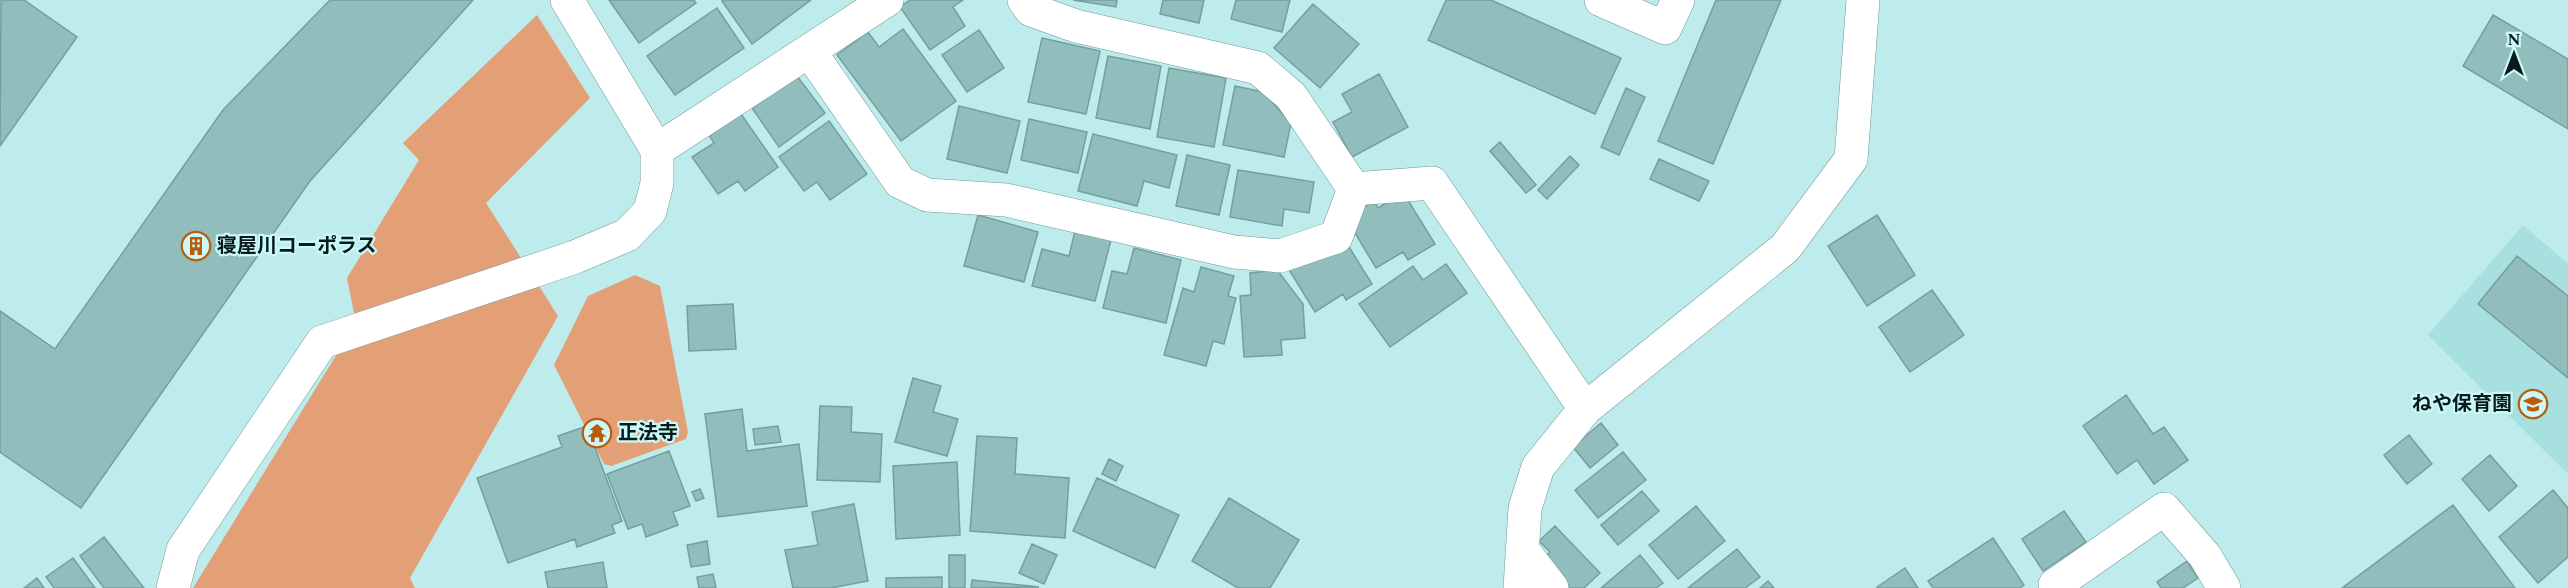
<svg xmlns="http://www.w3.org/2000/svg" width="2568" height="588" font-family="Spectral,'Noto Sans JP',serif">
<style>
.built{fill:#a8dfdf}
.green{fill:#e3a077}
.building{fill:#91bdbd;stroke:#749f9f;stroke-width:1.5}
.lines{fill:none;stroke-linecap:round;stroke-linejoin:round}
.minor-casing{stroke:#6e9999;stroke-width:34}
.minor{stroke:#fff;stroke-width:33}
.labels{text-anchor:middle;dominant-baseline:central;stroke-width:4.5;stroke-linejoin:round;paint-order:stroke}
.poi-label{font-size:20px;font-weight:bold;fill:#081a1a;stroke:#cbf9f9;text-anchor:start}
</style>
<rect width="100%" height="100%" fill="#beebeb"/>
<!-- built -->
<path class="built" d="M 2523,225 L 2568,264 L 2568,474 L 2428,335 Z"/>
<!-- green -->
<path class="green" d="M 537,15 L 590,98 L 486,203 L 558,316 L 410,578 L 415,588 L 193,588 L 356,323 L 347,278 L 419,160 L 403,143 Z
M 635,275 L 660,286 L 688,432 L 686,439 L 611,466 L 604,464 L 554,365 L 588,296 Z"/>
<!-- building -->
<path class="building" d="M 1,0 L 24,0 L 77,37 L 0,146 Z
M 330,0 L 473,0 L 310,181 L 81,508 L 0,452 L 0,311 L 55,349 L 223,110 Z
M 609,0 L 694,0 L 696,3 L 639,43 Z
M 811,0 L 752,44 L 722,1 L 723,0 Z
M 910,0 L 963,0 L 953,7 L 965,26 L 930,50 L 900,7 Z
M 1073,0 L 1117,0 L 1116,7 Z
M 1163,0 L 1204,0 L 1199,23 L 1160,14 Z
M 1236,0 L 1290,0 L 1282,32 L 1231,19 Z
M 1446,0 L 1491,0 L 1621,58 L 1595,114 L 1428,40 Z
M 1716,0 L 1781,0 L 1713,164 L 1658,141 Z
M 1313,4 L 1359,44 L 1320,88 L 1274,48 Z
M 717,8 L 744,48 L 675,95 L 647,56 Z
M 2493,15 L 2568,59 L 2568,129 L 2463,66 Z
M 903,29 L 956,101 L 901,141 L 837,55 L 868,32 L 879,47 Z
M 979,30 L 1004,68 L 967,92 L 942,55 Z
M 1042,38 L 1100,51 L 1086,114 L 1028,102 Z
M 1108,56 L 1161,66 L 1150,129 L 1096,118 Z
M 1169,68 L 1226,78 L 1214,147 L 1157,137 Z
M 1379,74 L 1408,127 L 1352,157 L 1333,122 L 1352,112 L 1342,94 Z
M 797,76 L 825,113 L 779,147 L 752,108 Z
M 1235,86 L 1263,92 L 1291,123 L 1284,157 L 1223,145 Z
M 1626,88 L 1645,97 L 1619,155 L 1601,147 Z
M 959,106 L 1020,121 L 1007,173 L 947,159 Z
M 741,114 L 778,167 L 745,191 L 738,181 L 718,194 L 692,157 L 714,143 L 709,135 Z
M 1029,119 L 1087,132 L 1078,173 L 1021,160 Z
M 829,121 L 867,174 L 830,200 L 817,182 L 804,191 L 779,157 Z
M 1093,134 L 1177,155 L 1169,188 L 1144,181 L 1137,206 L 1078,191 Z
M 1500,142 L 1536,185 L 1526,193 L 1490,151 Z
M 1187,155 L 1230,165 L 1219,215 L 1176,206 Z
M 1570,156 L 1579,165 L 1547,199 L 1538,190 Z
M 1659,159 L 1709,181 L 1699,201 L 1650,179 Z
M 1238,170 L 1314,182 L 1309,213 L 1284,209 L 1282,226 L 1230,217 Z
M 1406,197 L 1435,244 L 1408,260 L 1403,252 L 1376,268 L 1346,218 L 1374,201 L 1378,208 L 1393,199 L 1396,203 Z
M 978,215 L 1038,232 L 1024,282 L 964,266 Z
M 1877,215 L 1915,275 L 1867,306 L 1828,246 Z
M 1075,231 L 1111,240 L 1095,301 L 1032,286 L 1042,249 L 1069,256 Z
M 1346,242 L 1372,284 L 1346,300 L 1343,294 L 1315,312 L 1288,268 Z
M 1134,248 L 1181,260 L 1166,323 L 1103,308 L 1112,271 L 1127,274 Z
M 2517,256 L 2568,296 L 2568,378 L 2478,304 Z
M 1446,264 L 1467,293 L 1390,347 L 1359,304 L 1413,266 L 1423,280 Z
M 1201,267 L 1234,276 L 1228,296 L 1236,298 L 1224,344 L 1213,341 L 1206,366 L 1164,355 L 1183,288 L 1194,292 Z
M 1277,270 L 1303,304 L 1305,338 L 1281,340 L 1282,355 L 1244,357 L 1240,296 L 1251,295 L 1250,273 Z
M 1932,290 L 1964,335 L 1910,372 L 1879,327 Z
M 733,304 L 736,349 L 689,351 L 687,306 Z
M 913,378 L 941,386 L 933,412 L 958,419 L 947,456 L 895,442 Z
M 2126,395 L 2153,434 L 2164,427 L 2188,460 L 2154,484 L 2137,460 L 2117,474 L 2083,426 Z
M 820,406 L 852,407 L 851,432 L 882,434 L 880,482 L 817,480 Z
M 742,409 L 747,451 L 799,444 L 807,506 L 718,517 L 705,414 Z
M 1601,423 L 1618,445 L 1590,468 L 1573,447 Z
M 587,426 L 622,521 L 612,525 L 615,533 L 577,547 L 575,539 L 508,563 L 477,478 L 562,447 L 558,436 Z
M 778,426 L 781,442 L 755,445 L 753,429 Z
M 2409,435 L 2432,464 L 2407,484 L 2384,455 Z
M 977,436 L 1017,438 L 1015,474 L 1069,478 L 1065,538 L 970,531 Z
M 669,451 L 690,506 L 673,512 L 678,525 L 646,537 L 642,524 L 628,529 L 607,474 Z
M 1623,452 L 1646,480 L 1598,518 L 1575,490 Z
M 2490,455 L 2517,486 L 2489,511 L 2462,479 Z
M 1109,459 L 1123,466 L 1116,481 L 1102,474 Z
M 957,462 L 960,535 L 896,539 L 893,466 Z
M 1097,478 L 1179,515 L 1155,568 L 1073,531 Z
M 700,489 L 704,498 L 696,501 L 692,492 Z
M 2553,490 L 2568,508 L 2568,557 L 2538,583 L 2499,537 Z
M 1642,491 L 1659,511 L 1618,545 L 1601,525 Z
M 1229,498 L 1299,540 L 1270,588 L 1238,588 L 1192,561 Z
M 854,504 L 868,581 L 831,588 L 793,588 L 785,550 L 818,545 L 812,512 Z
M 2453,505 L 2515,588 L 2342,588 Z
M 1696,506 L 1725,541 L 1678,579 L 1649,545 Z
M 2064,511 L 2086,542 L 2043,571 L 2022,539 Z
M 1555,526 L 1600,573 L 1584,588 L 1570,588 L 1543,559 L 1550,552 L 1539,541 Z
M 104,537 L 144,588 L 104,588 L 80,556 Z
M 1993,538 L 2024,585 L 2020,588 L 1933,588 L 1928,581 Z
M 707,541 L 710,564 L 691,567 L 687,545 Z
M 1032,544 L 1057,555 L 1044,584 L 1019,573 Z
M 1737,549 L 1760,577 L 1745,588 L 1688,588 Z
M 949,555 L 965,555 L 965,588 L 949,588 Z
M 1640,555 L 1663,583 L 1656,588 L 1601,588 Z
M 73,558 L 95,588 L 54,588 L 46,577 Z
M 2187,561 L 2198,578 L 2183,588 L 2161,588 L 2157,582 Z
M 603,562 L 607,588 L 548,588 L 545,572 Z
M 1905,568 L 1918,588 L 1878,588 L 1877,587 Z
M 713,574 L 716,588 L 699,588 L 697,577 Z
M 942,577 L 942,588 L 886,588 L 886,578 Z
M 37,578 L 44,588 L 24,588 Z
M 972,580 L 1039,587 L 971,588 Z
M 1768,581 L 1774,588 L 1760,588 Z"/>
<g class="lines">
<!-- minor casing -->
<g class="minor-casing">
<path id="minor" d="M 567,0 L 657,150 L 887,0
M 1601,0 L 1665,28 L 1678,0
M 810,52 L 900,182 L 927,195 L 1006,200 L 1234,252 L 1280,256 L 1336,237 L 1354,189 L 1291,96 L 1258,68 L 1076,26 L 1031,10 L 1024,0
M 1354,189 L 1432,183 L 1585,409
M 1522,549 L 1552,588
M 2055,585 L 2164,509 L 2205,556 L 2224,588
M 173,588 L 183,550 L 322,342 L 575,257 L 627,235 L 650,211 L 657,183 L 657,150
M 1520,588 L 1525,508 L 1538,467 L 1585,409 L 1785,248 L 1851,159 L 1863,0"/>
</g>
<!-- minor -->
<use href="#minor" class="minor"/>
</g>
<!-- icons -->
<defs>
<g id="building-ring" transform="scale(1.5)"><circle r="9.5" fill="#cbf9f9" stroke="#b95c0d" stroke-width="1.5"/><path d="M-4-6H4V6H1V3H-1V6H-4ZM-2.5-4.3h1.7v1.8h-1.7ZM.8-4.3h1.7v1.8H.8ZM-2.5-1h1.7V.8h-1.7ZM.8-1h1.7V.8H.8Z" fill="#b95c0d"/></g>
<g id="school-ring" transform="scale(1.5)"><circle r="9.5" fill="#cbf9f9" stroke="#b95c0d" stroke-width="1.5"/><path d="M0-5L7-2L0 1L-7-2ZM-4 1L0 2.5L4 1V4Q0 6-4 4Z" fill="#b95c0d"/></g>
<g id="temple-ring" transform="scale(1.5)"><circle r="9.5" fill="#cbf9f9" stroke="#b95c0d" stroke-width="1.5"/><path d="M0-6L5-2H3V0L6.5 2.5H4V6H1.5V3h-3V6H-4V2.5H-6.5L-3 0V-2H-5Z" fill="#b95c0d"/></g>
</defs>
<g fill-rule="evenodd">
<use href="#building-ring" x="196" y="246"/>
<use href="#school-ring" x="2533" y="404"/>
<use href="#temple-ring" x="597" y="433"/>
</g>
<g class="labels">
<!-- poi labels -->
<g class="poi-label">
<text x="217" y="246">寝屋川コーポラス</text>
<text x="2512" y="404" text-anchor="end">ねや保育園</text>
<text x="618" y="433">正法寺</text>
</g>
</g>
<!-- north arrow -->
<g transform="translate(2514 54)" stroke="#cbf9f9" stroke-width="4.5" paint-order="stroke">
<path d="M0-4.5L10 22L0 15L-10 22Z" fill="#081a1a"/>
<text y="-9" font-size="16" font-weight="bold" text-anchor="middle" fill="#081a1a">N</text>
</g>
</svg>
